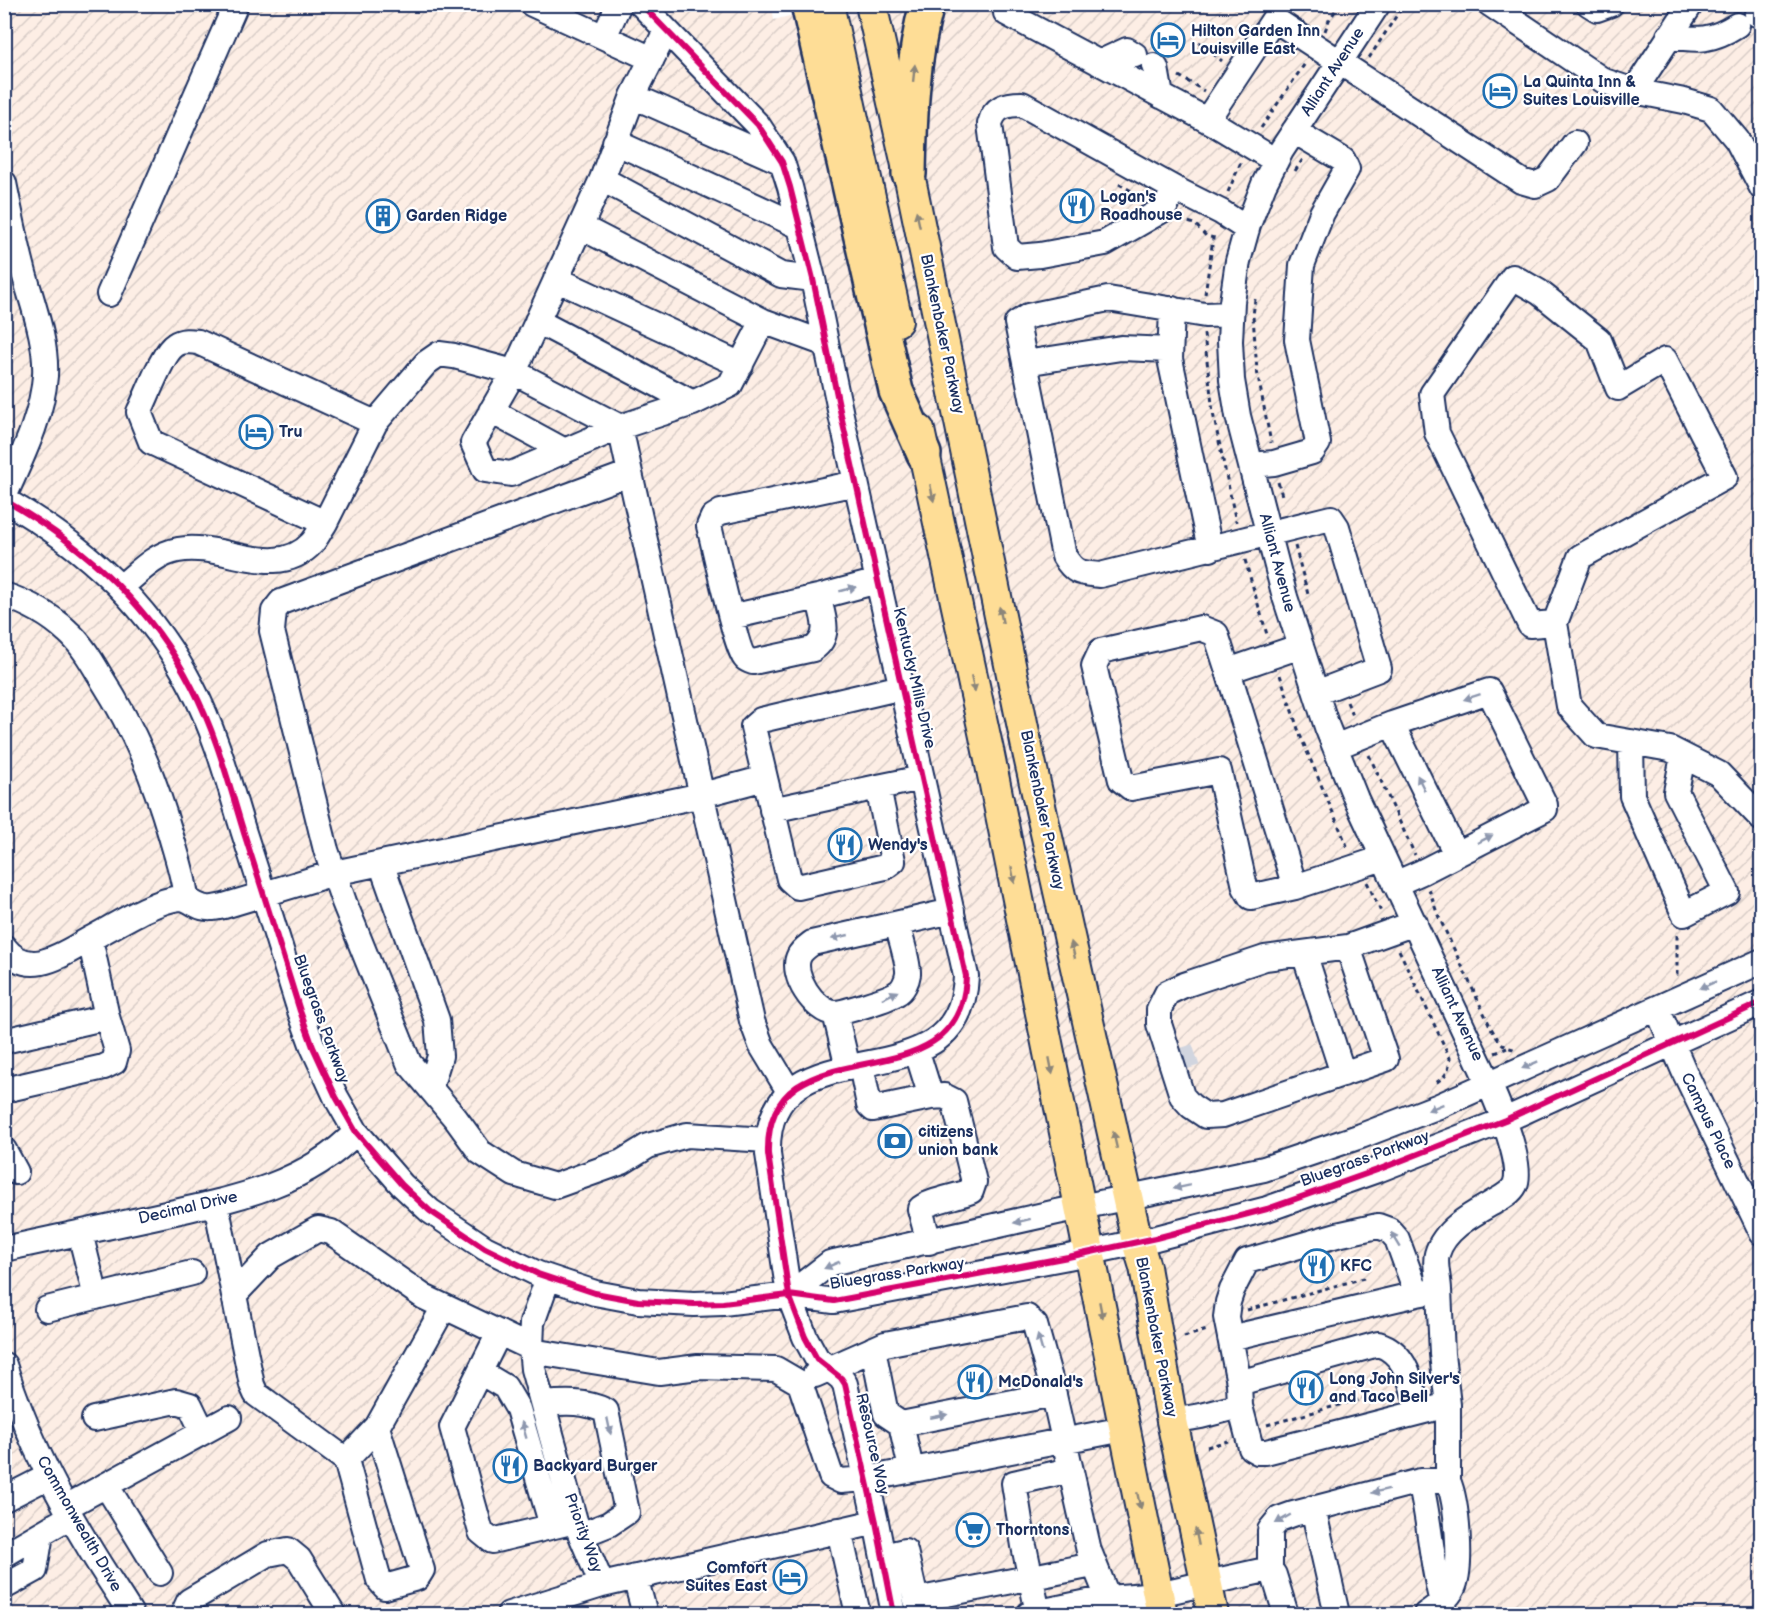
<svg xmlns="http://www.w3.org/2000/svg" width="1766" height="1619" font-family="'Balsamiq Sans',sans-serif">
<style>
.industrial{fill:url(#industrial-furrows)}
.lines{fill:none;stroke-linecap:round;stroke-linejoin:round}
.minor-tunnel{stroke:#d1d5df;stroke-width:24;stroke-dasharray:24 12;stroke-linecap:butt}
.minor-casing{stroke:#1b2f5e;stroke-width:28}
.major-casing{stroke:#1b2f5e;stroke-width:34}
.highway-casing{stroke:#1b2f5e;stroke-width:38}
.path{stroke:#1b2f5e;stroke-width:3;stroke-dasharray:4.5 4.5;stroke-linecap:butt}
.minor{stroke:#fff;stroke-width:24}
.major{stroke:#fedd96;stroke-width:30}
.highway{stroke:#fedd96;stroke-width:33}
.cycleway-casing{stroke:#fff;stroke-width:10}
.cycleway{stroke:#d6006c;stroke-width:6}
.oneway{fill:#8c867a}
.oneway2{fill:#8d97ae}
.labels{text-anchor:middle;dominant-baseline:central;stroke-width:4.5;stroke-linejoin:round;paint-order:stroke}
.poi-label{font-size:16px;font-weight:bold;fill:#1b2f5e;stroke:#fff;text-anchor:start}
.street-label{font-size:16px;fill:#1b2f5e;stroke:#fff}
</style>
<defs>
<pattern id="industrial-furrows" width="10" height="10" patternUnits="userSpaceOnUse" patternTransform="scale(1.5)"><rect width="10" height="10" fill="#fdeee5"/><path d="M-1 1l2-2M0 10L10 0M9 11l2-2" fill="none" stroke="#d8ccc7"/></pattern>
</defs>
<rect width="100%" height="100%" fill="#fff"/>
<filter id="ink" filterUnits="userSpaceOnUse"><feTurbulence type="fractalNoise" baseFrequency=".0167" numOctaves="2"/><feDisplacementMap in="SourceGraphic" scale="12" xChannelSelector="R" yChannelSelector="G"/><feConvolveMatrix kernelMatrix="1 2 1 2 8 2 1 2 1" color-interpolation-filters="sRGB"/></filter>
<g filter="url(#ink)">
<!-- industrial -->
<path class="industrial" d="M 772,4 L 774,20 L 833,4 L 1761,5 L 1761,1614 L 5,1614 L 5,5 Z"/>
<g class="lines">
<!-- minor-tunnel -->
<path class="minor-tunnel" d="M 1181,1048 L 1188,1069"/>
<!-- minor casing -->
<g class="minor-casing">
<path id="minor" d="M 532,4 L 652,59
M 641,4 L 758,125 L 782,162 L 790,187 L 813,279 L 841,415 L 966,976 C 961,1113 764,1015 768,1154 L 789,1295 L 805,1337 L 817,1359 L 841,1378 L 845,1384 L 876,1522 L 894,1614
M 1008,4 L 1006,13 L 1218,126 L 1276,161
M 1378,4 L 1281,151 L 1264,184 L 1248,225 L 1238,261 L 1232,302 L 1230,341 L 1232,380 L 1238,416 L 1285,597 L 1327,727 L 1356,799 L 1489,1084 C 1498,1104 1524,1165 1515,1185 C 1511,1193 1501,1198 1494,1202 C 1473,1214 1444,1229 1437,1254 C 1434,1264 1439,1280 1439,1290
M 1490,4 L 1604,81 L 1634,91 L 1684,101 L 1711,109 L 1737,140 L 1762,188
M 1589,4 L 1597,9 L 1611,4
M 1757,14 L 1762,11
M 1669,36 C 1698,41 1712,41 1737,25
M 604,37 L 619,4
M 1099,63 L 1127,50 L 1135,55
M 1154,66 L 1156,68 L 1161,96
M 1634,91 L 1691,4
M 633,96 L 782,162
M 1207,120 L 1274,19 L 1521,181 L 1535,185 L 1548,179 L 1575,143
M 615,142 L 799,226
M 602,179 L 781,275 L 813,279
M 4,183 C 10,213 16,243 24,273 C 33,306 47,341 45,376 C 42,418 21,458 4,497
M 1175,189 L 1164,209 L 1105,243 L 1040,255 L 1017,257 L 1006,247 L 990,124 C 994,107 1006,104 1022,104 L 1175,189 L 1221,212 L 1247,229
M 581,227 L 763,321
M 556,279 L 741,365
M 109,294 L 236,4
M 1172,309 L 1170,359 L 1210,549
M 1231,314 L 1205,315 L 1108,299 L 1028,316 L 1017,323 L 1064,556 C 1075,574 1080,573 1100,575 L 1331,518 L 1337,527 L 1379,669 L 1316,693
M 537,321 L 693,403
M 1025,363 L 1121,348 L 1170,350
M 491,411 L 563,450
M 375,423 L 426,363 L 439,354 L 454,356 L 514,372 L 620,427 L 693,403 L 730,385 L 763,321 L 826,344
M 1251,465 L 1274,463 L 1312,452 L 1318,443 L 1297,340 L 1302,265 L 1322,213 L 1347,169 L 1343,160 L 1294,131
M 630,473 L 620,427 L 511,474 L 485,470 L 473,443 L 514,372 L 602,179 L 633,96 L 666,31
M 4,500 C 84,545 150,605 192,687 C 216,733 229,784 244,833 C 263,892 282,952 300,1011 L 313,1047 L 336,1097 L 356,1132 L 402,1185 L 430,1211 L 485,1248 L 538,1274 L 595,1293 L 638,1301 L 694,1304 L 723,1303 L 789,1295 L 834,1301 L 1068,1257 L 1156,1238 L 1267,1209 L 1380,1169 L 1505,1120 L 1762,1002
M 121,587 C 138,573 155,554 178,550 C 221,541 276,582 312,543 C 317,537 320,530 325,523 L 151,442 L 139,412 C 147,397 162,353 175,345 C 182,340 190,341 198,342 L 375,423 L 325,523
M 4,595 C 28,603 49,614 67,631 C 82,644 92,662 102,679 C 135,731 154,777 171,836 C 177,857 184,877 186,898
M 818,597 L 878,581
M 731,617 L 818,597 C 823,616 832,636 813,649 L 753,662 C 750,661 747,660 745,658 C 736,650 714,545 709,526 L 713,517 L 721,512 L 856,483
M 1555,623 L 1530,625 L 1437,433 L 1432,394 L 1513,277 L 1539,292 L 1599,340 L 1618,388 L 1665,360 L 1725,477 L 1580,557 L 1555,623 L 1569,706 L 1596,736 L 1670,749 L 1719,774 L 1762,819
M 1228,671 L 1216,634 L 1201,628 L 1101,651 L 1094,666 L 1121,780 L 1131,788 L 1219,771 L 1245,887 L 1251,897 L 1295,887 L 1228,671 L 1301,646
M 1392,724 L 1456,854
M 1631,742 L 1632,796 L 1684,914 L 1727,892 L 1676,792 L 1683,756
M 1335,747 L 1392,724 L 1489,691 L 1545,805 L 1545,809 L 1422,872 L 1395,884
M 765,778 L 789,879 L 798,887 L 885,867 L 893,861 L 878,787 L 922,778
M 772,810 L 878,787
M 381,863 L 437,1020 L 440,1056 L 430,1088
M 1295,887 L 1383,858
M 897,924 C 900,936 909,963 908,974 C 907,981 903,990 897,993 C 891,998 842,1013 835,1013 C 814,1012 790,974 799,956 C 801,951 808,946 812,943 L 952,911
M 4,947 C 29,980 63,954 90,939
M 1348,947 L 1386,1059 L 1223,1115 L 1206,1116 L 1191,1106 L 1182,1096 L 1159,1024 L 1159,1009 L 1167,993 L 1184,985 L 1265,958 L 1348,947 L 1415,923
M 1304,953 L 1343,1074
M 1657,1008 L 1684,1071 L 1762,1233
M 835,1013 L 848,1068
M 4,1041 L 107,1017
M 917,1052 L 931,1097
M 861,1065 L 869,1105 L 873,1109 L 931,1097 L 944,1096 L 954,1101 L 974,1182 L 971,1191 C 959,1196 926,1202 920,1209 L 929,1242
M 4,1090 L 104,1067 L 114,1062 L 117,1051 L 107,1017 L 90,939 C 113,927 155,900 180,898 C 188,898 190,902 197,905 C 206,910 215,908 224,906 L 334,873 L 702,795 L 765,778 L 753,727 L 761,720 L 902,687
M 767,1140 L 687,1135 L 648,1146 L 622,1162 L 555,1186 L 514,1174 L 480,1152 L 456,1119 L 409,1063 L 344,902 L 326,850 L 272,631 L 274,611 L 281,602 L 630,473 L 752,1021 L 761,1045 L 790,1093
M 4,1150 L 16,1172
M 216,1203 L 234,1295
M 80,1233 L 96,1297
M 4,1249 C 52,1239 100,1228 148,1218 C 222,1201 302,1189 356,1132
M 548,1278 L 532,1323 L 531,1348 L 533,1369 L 575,1521 L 602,1585 L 876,1522
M 789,1295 L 830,1263 L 1057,1212 L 1264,1169 L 1361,1136 L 1439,1106 L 1762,961
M 444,1307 L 377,1427 L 422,1570 L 417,1578 L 385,1587 L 379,1580 L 346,1460 L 256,1394 L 252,1385 L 234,1295 L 271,1256 L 318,1229 L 331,1232 L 424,1297 L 531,1348
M 47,1309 L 192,1273
M 499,1333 L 452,1427 L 481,1532 L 492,1541 L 575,1521
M 1230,1338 L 1417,1294 L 1439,1290 L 1442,1354 L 1448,1405
M 873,1349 L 886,1414 L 901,1424 L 1054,1394
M 531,1351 L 659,1372 L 698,1367 L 776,1369 L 800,1383 L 831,1476 L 841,1481 L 866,1479 L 1124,1429
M 4,1365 C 24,1428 53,1488 87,1544 C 101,1568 117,1591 131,1614
M 480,1372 L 505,1387 L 518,1409 L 552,1526
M 815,1375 L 885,1344 L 1027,1317 L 1035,1325 L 1051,1382 L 1089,1551 L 1108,1598 L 1107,1614
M 1239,1383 L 1378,1344 C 1408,1353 1411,1385 1419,1411
M 543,1404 C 566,1402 585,1401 606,1411 L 627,1512 L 609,1524 L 581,1535
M 1240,1406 L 1239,1383 L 1226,1317 L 1228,1302 L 1232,1290 L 1247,1261 L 1337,1235 L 1378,1226 L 1389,1230 L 1397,1239 L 1417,1294
M 94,1419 L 176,1401 L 190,1405 L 203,1432
M 1172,1421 L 1201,1416 L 1240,1406 L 1251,1448 L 1258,1452 L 1266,1452 L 1448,1405 L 1448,1481 C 1457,1501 1463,1568 1453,1588 C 1448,1599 1436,1607 1426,1614
M 901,1424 L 911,1469
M 346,1460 L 377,1427
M 1420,1481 C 1430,1521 1431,1562 1442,1602
M 106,1485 L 160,1573
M 4,1499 L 49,1476
M 66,1507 L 229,1418
M 1313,1508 L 1337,1614
M 839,1530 L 858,1614
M 4,1555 L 71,1516
M 883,1556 L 905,1551 L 916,1600 L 1093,1565
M 635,1577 L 645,1614
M 4,1587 L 35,1570 L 41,1534
M 1038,1613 L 1024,1546 L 1014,1483 L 1070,1470
M 183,1614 L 189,1601 L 268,1554 L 288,1550 L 299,1559 L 333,1614
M 509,1614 L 602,1585
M 1029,1614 L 1108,1598 L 1158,1594 L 1270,1569
M 1286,1614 L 1274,1575 L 1270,1569 L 1270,1530 L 1279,1519 L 1293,1514 L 1420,1481 L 1448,1481"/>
</g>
<!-- major casing -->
<g class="major-casing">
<path id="major" d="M 828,4 L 897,321
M 871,4 L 909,174 L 1028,752 L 1137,1241 L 1145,1267 L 1172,1421 L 1213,1614
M 919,430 L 989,755 L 1162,1614"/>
</g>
<!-- highway casing -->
<g class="highway-casing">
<path id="highway" d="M 808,4 L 896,391 L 924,454
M 909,174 C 910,116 912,60 927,4"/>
</g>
<!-- path -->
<path class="path" d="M 1325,31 L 1329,20 L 1340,4
M 1199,42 L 1222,61
M 1369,58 L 1404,4
M 1179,76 L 1204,91
M 1261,128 L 1306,62
M 1295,171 L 1303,159
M 1119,184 L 1144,198
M 1228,192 L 1241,162
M 1180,220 L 1195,224 L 1206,236 L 1214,238
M 1205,294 L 1214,232
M 1255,299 L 1253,316 L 1257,371 L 1271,443
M 1204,334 L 1213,413 L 1236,522
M 1278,482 L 1283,499
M 1295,546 L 1309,598
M 1245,560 L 1268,638
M 1280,675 L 1300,735 L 1348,848
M 1347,702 L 1354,718
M 1369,755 L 1415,855
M 1367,882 L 1382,914
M 1429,889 L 1437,913 L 1491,1028 C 1497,1038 1501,1047 1514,1049
M 1677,935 L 1677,978
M 1399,950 L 1450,1058 C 1449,1071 1446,1077 1434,1084
M 1495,1053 L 1507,1048
M 1247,1310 L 1364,1278
M 1184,1337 L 1207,1330
M 1267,1425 L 1375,1395
M 1207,1447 L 1228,1441"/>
<!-- minor -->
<use href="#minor" class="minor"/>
<!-- major -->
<use href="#major" class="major"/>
<!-- highway -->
<use href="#highway" class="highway"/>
<!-- cycleway casing -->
<g class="cycleway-casing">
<path id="cycleway" d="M 641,4 L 758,125 L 782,162 L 790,187 L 813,279 L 841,415 L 966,976 C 961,1113 764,1015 768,1154 L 789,1295 L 805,1337 L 817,1359 L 841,1378 L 845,1384 L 876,1522 L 894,1614
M 4,500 C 84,545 150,605 192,687 C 216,733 229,784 244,833 C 263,892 282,952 300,1011 L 313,1047 L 336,1097 L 356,1132 L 402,1185 L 430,1211 L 485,1248 L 538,1274 L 595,1293 L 638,1301 L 694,1304 L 723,1303 L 789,1295 L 834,1301 L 1068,1257 L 1156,1238 L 1267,1209 L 1380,1169 L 1505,1120 L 1762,1002"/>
</g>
<!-- cycleway -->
<use href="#cycleway" class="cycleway"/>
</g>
<!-- one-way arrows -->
<defs><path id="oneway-solid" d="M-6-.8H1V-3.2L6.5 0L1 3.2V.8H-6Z" transform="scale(1.5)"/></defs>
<g class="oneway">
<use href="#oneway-solid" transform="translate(914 73) rotate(-84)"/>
<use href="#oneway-solid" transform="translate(918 219) rotate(-102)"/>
<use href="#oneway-solid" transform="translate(932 493) rotate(78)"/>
<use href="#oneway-solid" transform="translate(1001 615) rotate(-102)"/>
<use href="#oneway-solid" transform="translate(973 684) rotate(78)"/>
<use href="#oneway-solid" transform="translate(1013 875) rotate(79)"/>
<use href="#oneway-solid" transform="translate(1073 950) rotate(-103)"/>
<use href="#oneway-solid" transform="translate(1051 1066) rotate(79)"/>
<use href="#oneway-solid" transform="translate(1115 1140) rotate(-103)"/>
<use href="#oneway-solid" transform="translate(1101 1310) rotate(79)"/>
<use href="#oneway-solid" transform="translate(1139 1501) rotate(78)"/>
<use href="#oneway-solid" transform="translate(1197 1537) rotate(-102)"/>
</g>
<g class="oneway2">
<use href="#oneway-solid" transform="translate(848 589) rotate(-15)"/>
<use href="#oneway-solid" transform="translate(1472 697) rotate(162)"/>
<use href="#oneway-solid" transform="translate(1421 783) rotate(-116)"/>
<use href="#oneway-solid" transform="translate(1485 839) rotate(-27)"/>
<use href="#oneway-solid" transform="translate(840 937) rotate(167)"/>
<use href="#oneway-solid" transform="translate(1708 985) rotate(156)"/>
<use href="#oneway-solid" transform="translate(890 995) rotate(-26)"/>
<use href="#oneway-solid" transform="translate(1530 1065) rotate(156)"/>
<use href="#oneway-solid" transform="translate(1436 1107) rotate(158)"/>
<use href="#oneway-solid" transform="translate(1182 1187) rotate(168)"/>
<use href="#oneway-solid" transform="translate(1022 1221) rotate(166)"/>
<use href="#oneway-solid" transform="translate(1396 1240) rotate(-121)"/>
<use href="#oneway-solid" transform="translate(832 1265) rotate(156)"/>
<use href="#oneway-solid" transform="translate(1040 1343) rotate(-106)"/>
<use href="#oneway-solid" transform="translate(939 1416) rotate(-11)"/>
<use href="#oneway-solid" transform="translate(609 1426) rotate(78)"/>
<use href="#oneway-solid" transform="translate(524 1430) rotate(-106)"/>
<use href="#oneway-solid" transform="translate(1380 1491) rotate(166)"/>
<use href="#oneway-solid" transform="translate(1283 1519) rotate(150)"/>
</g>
</g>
<!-- icons -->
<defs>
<g id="hotel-ring" transform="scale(1.725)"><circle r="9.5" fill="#fff" stroke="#1f6fb2" stroke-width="1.5"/><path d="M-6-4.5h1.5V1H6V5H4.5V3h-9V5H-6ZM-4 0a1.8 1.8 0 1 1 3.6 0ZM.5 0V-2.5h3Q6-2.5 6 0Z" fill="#1f6fb2"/></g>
<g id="restaurant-ring" transform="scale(1.725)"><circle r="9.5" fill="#fff" stroke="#1f6fb2" stroke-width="1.5"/><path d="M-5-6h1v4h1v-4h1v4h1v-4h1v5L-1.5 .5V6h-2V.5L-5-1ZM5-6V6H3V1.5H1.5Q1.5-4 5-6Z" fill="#1f6fb2"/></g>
<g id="building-ring" transform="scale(1.725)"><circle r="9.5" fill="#fff" stroke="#1f6fb2" stroke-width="1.5"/><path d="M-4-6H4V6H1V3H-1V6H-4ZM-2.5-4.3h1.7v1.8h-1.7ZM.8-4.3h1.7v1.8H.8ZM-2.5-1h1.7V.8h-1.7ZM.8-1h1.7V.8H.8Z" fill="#1f6fb2"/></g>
<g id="bank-ring" transform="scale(1.725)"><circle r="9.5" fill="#fff" stroke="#1f6fb2" stroke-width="1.5"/><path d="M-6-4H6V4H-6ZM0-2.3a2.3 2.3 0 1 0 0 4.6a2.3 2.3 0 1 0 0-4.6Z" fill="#1f6fb2"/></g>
<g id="supermarket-ring" transform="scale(1.725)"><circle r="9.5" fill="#fff" stroke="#1f6fb2" stroke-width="1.5"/><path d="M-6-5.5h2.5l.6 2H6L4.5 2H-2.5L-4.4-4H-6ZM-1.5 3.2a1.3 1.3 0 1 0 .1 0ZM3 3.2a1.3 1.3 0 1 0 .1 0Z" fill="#1f6fb2"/></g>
</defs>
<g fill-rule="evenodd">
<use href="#hotel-ring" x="1168" y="40"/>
<use href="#hotel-ring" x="1500" y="91"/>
<use href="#restaurant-ring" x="1077" y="206"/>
<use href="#building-ring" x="383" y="216"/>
<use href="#hotel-ring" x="256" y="432"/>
<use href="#restaurant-ring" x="845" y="845"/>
<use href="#bank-ring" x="895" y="1141"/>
<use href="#restaurant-ring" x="1317" y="1266"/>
<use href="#restaurant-ring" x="975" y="1382"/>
<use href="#restaurant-ring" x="1306" y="1388"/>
<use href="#restaurant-ring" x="510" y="1466"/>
<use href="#supermarket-ring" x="973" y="1530"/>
<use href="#hotel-ring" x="790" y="1577"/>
</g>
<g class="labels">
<!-- poi labels -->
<g class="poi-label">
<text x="1191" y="31">Hilton Garden Inn<tspan x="1191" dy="18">Louisville East</tspan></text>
<text x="1523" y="82">La Quinta Inn &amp;<tspan x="1523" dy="18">Suites Louisville</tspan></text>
<text x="1100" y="197">Logan's<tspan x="1100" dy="18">Roadhouse</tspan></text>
<text x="406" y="216">Garden Ridge</text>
<text x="279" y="432">Tru</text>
<text x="868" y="845">Wendy's</text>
<text x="918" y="1132">citizens<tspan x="918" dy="18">union bank</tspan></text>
<text x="1340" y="1266">KFC</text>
<text x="1329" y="1379">Long John Silver's<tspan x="1329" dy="18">and Taco Bell</tspan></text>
<text x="998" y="1382">McDonald's</text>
<text x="533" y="1466">Backyard Burger</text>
<text x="996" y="1530">Thorntons</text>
<text x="767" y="1568" text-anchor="end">Comfort<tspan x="767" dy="18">Suites East</tspan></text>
</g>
<!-- street labels -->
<g class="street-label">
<text transform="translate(1333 72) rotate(-57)">Alliant Avenue</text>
<text transform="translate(942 334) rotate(78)">Blankenbaker Parkway</text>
<text transform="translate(1277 563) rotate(75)">Alliant Avenue</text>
<text transform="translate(914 678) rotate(77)">Kentucky Mills Drive</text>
<text transform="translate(1042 810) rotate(78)">Blankenbaker Parkway</text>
<text transform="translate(1457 1014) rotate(65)">Alliant Avenue</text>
<text transform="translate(321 1019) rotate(70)">Bluegrass Parkway</text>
<text transform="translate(1708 1121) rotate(64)">Campus Place</text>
<text transform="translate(1365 1159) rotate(-20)">Bluegrass Parkway</text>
<text transform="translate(188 1208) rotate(-13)">Decimal Drive</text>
<text transform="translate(897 1274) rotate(-9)">Bluegrass Parkway</text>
<text transform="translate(1156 1337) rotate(79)">Blankenbaker Parkway</text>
<text transform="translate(872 1444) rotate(77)">Resource Way</text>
<text transform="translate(79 1524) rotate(60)">Commonwealth Drive</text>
<text transform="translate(583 1533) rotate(70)">Priority Way</text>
</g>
</g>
<!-- margin -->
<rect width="1766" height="1619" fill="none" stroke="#fff" stroke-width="24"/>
<rect x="12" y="12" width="1742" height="1595" fill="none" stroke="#1b2f5e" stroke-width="2" filter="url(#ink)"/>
</svg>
